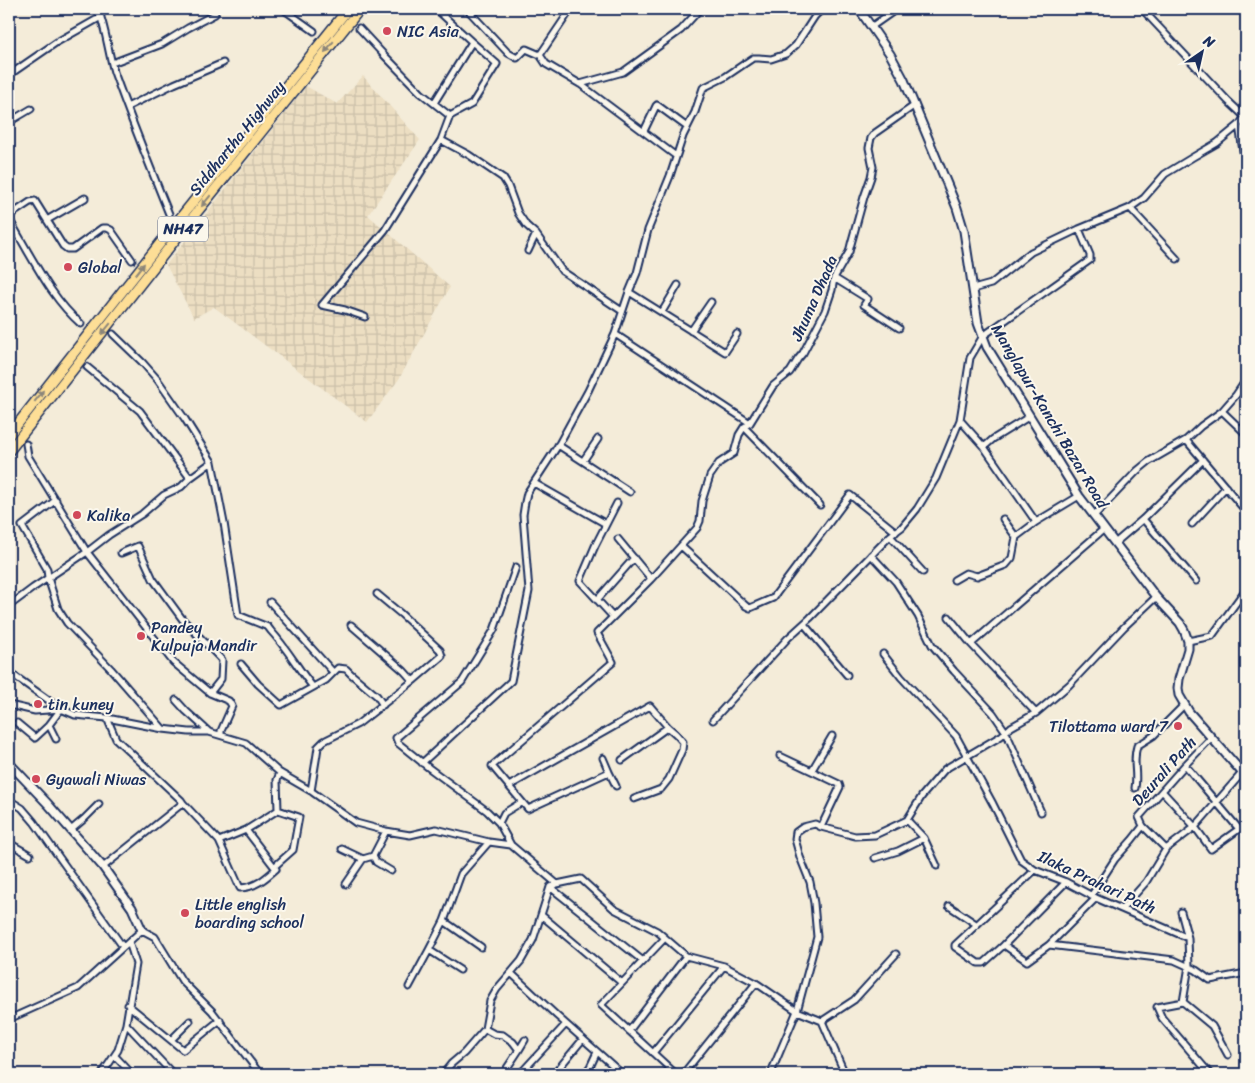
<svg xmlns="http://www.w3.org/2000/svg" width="1255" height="1083" font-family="Sriracha,sans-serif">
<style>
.industrial{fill:url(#industrial-grid)}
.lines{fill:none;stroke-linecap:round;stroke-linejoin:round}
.street-casing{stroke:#1b2f5e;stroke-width:9}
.secondary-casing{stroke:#1b2f5e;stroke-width:11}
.highway-casing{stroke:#1b2f5e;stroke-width:12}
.street{stroke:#fbf7ec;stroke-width:5}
.secondary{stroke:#fbf7ec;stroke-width:7}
.highway{stroke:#fdde96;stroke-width:9}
.oneway{fill:#8c867a}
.poi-dot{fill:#d1495b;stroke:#fbf7ec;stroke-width:2}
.labels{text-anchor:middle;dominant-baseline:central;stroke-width:4;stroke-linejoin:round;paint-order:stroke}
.shield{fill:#fbf7ec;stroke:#5e6b89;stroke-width:1}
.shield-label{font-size:15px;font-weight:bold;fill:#1b2f5e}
.poi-label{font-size:16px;fill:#1b2f5e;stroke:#fbf7ec;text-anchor:start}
.street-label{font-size:16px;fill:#1b2f5e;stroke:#fbf7ec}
</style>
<defs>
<pattern id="industrial-grid" width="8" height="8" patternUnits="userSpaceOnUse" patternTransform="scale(1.25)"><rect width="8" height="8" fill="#ecdec2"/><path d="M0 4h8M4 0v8" fill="none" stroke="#cabfa9"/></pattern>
</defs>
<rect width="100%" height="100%" fill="#f4ecd9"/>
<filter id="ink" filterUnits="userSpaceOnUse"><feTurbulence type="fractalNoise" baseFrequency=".02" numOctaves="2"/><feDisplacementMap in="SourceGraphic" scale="10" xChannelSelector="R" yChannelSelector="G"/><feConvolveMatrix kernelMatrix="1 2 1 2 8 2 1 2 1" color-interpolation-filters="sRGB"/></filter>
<g filter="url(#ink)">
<!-- industrial -->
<path class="industrial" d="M 363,76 L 420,140 L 368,215 L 450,287 L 399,379 L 367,422 L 214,307 L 194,318 L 166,265 L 306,86 L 337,104 Z"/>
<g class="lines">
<!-- street casing -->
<g class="street-casing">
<path id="street" d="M 98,9 C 106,29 108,51 114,72 C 131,120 150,167 169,214
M 283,9 L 314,31
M 436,9 L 472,42 L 497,64 L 472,104 L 450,116
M 467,9 L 508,53 L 517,58 L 526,49 L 540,55 L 546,64 L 580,84 L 676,156
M 1142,9 L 1228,101 L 1245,117
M 871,27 L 891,13 L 895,9
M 359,28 L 384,55 L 421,93 L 450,116 L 441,140 L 385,230 L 322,305 L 345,310 L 365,317
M 540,55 L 571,9
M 112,63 L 162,44 L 188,28 L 215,14
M 9,75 L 57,42 L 101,17
M 580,84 L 623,72 L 681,30 L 700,9
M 434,103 L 472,42
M 127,107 L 174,84 L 223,63
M 9,122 L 31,109
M 1239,125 L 1246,171
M 644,131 L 656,106 L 657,105 L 687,127
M 441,140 L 469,155 L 503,178 L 508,186 L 518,213 L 526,225 L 536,234 L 562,271 L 622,311
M 1130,208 L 1177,259
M 9,216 L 30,202 L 35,201 L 63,246 L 67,249 L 73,249 L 102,228 L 107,228 L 111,230 L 132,260
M 9,218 C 15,230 22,241 28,252 C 43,278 58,304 81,324
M 47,220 L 85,198
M 528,251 L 536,234
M 834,278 L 868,299 L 864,305 L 899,328
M 973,289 L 991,284 L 1031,252 L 1079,229 L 1130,208 L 1144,198 L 1165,174 L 1193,157 L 1217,143 L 1239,125 L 1246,115
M 629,292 L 725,352 L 737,334
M 662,312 L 678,285
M 691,331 L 711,302
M 113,334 L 142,362 L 157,379 L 185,419 L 212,462 L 224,523 L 238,615 L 268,627 L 271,631 C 287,648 298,669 313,687
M 615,334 L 750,423
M 87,367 L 140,411 L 190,478
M 1222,411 L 1246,434
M 960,420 L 984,447 L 993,439 L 1030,416
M 744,427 L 820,505
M 1186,440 L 1244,509
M 26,444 L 28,456 L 87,552 L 173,662 L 210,693 L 229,701 L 232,706 L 221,731 L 221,735
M 558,445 L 630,492
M 984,447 L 1036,522
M 583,461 L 598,439
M 534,483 L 606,524
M 56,500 L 22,526 L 47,569 L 48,578 L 58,609 L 67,623 L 111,669 L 163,729
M 1094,516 L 1137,471 L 1148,462 L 1186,440 L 1201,426 L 1222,411 L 1236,395 L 1246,380
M 1003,519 L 1016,537
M 1143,519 L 1196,581
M 1192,524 L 1226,487
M 890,536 L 903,550 L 923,572
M 618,539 L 651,579
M 1115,543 L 1143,519 L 1203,460
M 681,546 L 746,606 L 750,608 L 773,598 L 850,495 L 896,532
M 121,553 L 138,546 L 153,579 L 183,620 L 222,660 L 221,679 L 210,693
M 871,555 L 896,582 L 918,616 L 932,645 L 954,671 L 993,713 L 1006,732 L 1041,812
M 516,567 L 494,630 L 462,682 L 396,738 L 398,743 L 429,768 L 487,811 L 499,823 L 511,845 L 557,884 L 581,879 L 614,909 L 657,931 L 686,956 L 724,966 L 756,983 L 797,1011 L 773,1068 L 772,1074
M 954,580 L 966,573 L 977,576 L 1006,565 L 1012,558 L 1016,537 L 1036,522 L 1079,496
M 597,600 L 634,558
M 270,602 L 333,672
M 9,606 L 33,588 L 87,552 L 109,535 L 142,514 L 164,495 L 181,487 L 190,478 L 212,462
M 613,617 L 580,581 L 595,546 L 617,503
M 949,617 L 971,644 L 1036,713
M 804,624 L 847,675
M 351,625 L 404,671 L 413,681
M 1188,641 L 1212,636 L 1246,589
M 971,644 L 1104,529
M 883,654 L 901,677 L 956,736 L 993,804 L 1021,860 L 1035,870 L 1066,882 L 1096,898 L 1188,938 L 1189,966 L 1183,1002 L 1157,1007 L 1162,1018 L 1210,1074
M 241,664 L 258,684 L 281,705 L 326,680 L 338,668 L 346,669 L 351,674 L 377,696 L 383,705
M 9,672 L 61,709 L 49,725 L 35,738 L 17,723
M 176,700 L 186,711 L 208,731
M 9,705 L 35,711 L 61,709 L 75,715 L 107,718 L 163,729 L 189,732 L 209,732 L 246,743 L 280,773 L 311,791 L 356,823 L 386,831 L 410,835 L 436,829 L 489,842 L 511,845
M 713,720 L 788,638 L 810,618 L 890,536 L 902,527 L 917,509 L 936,478 L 960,420 L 970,358 L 983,336 L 1090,260 L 1090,255 L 1079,229
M 49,725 L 56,739
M 780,756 L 839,784 L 840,787 L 821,827
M 603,758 L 609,772
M 422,763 L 511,681 L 529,591 L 523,515 L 525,502 L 527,493 L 559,444 L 588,391 L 615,334 L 629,292 L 637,273 L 648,230 L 670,176 L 683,136 L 695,112 L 703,88 L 725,77 L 753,58 L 759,58 L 771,59 L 786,54 L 796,45 L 815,16 L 822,9
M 812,770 L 832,736
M 509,786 L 650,706 L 668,727 L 622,760
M 616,786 L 609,772 L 528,809 L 492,766 L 613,662 L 597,633 L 651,579 L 697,528 L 700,521 L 702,501 L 710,476 L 719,463 L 734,453 L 739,435 L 744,427 L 750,423 L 773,386 L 790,372 L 798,359 L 803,353 L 825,311 L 832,290 L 834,278 L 849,252 L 851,244 L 864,197 L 871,177 L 873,167 L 869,148 L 871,138 L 875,133 L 915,105
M 1135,788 C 1138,772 1132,762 1137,746 L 1153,736 L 1184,705
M 311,791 L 317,754 L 318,747 L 324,741 L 358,724 L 413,681 L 442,656 L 440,650 L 401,614 L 377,594
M 1162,791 L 1195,827 L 1211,849 L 1239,829 L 1185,765
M 634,799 L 661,789 L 669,779 L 682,750 L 683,742 L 676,734 L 668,727
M 9,800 L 22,808 L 34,822 L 123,947
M 183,803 L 219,841 L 246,830 L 278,810 L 277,780 L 280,773
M 907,820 L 924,838 L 937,866
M 499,823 L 504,813 L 522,802
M 1143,826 L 1166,849
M 71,830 L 84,819 L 99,804
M 219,841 L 240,888 C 255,888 266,878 276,869 L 246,830
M 9,843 L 30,855
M 342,849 L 363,859
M 373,856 L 376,862 L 391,871
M 875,858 L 898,851 L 924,838
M 275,866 L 293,850 L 299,817 L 278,810
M 103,867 L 183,803 L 181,800 L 116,739 L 107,718
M 1035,870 L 955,945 L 955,947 L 978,963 L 984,963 L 1004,945 L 1066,882
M 346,884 L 363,859 L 373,856 L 386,831
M 550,887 L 643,961
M 1091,896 L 1115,859 L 1132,840 L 1143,826 L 1139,817 L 1185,765 L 1212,737
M 949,906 L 976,924
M 1122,909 L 1146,882 L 1166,849 L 1195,827 L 1242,773
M 1181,912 L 1188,938
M 541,915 L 622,983
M 444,921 L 481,947
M 665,938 L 601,1005 L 676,1074
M 1004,945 L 1027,961 L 1049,945 L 1096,898
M 1049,945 L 1174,960 L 1196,970 L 1210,980 L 1246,973
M 429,950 L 460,970
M 511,973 L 557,1016 L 619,1071 L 620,1074
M 409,987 L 429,950 L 444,921 L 461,874 L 489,842
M 1183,1002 L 1212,1026 L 1228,1055
M 128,1005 L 183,1050 L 220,1020
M 9,1019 L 78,988 L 142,930 L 155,937 L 182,981 L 212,1011 L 260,1074
M 822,1021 L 854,1000 L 896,954
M 126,1024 L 173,1074
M 485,1029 L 494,1034 L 503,1035 L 507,1038 L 513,1042 L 519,1050 L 525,1040
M 629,1031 L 686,956
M 171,1040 L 190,1021
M 653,1053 L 724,966
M 115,1056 L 132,1074
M 102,1074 L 118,1050 L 126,1024 L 136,964 L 129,942
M 443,1074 L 451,1064 L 464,1053 L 485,1029 L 490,1001 L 497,989 L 521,961 L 533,940 L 550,887 L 557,884
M 503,1074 L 519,1050
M 520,1074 L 566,1024
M 554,1074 L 583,1039
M 584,1074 L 590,1067 L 597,1052
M 683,1074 L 756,983
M 845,1074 L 822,1021 L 797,1011 L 817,937 L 814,903 L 810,882 L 800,857 L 795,839 L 796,832 L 803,827 L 815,824 L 821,827 L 855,836 L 875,835 L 907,820 L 922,796 L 945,769 L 1001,736 L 1011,727 L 1036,713 L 1069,685 L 1124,627 L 1156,597"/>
</g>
<!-- secondary casing -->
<g class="secondary-casing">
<path id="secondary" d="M 859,9 L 890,54 L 904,80 L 957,208 L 964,231 L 978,323 L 987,347 L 1079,496 L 1156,597 L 1180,623 L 1184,630 L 1188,641 L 1188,649 L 1179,679 L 1178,688 L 1179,695 L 1189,712 L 1246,777
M 9,763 L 48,804 L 103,867 L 132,908 L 142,930"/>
</g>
<!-- highway casing -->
<g class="highway-casing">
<path id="highway" d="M 9,435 L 173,227 L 348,9
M 9,451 L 193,217 L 360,9"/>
</g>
<!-- street -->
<use href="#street" class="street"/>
<!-- secondary -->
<use href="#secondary" class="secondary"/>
<!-- highway -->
<use href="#highway" class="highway"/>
</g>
<!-- one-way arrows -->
<defs><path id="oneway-solid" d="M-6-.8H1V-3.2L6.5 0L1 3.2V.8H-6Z" transform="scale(1.25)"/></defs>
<g class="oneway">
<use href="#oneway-solid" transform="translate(329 47) rotate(129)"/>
<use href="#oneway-solid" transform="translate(206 201) rotate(129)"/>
<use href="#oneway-solid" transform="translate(140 269) rotate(-52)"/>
<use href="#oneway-solid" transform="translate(106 329) rotate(129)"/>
<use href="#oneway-solid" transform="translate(39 396) rotate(-52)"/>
</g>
</g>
<!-- markers -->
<g class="poi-dot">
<circle cx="387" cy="31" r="5"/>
<circle cx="68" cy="267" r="5"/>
<circle cx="77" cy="515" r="5"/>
<circle cx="141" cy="636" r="5"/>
<circle cx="38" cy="704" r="5"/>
<circle cx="1178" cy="726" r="5"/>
<circle cx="36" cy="779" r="5"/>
<circle cx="185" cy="913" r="5"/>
</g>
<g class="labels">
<!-- shield labels -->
<rect class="shield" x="158" y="216.5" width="50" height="25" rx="4"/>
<g class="shield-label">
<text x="183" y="229">NH47</text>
</g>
<!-- poi labels -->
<g class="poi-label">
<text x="397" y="31">NIC Asia</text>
<text x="78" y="267">Global</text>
<text x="87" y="515">Kalika</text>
<text x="151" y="627">Pandey<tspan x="151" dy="18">Kulpuja Mandir</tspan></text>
<text x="48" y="704">tin kuney</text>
<text x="1168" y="726" text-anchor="end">Tilottama ward 7</text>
<text x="46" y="779">Gyawali Niwas</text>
<text x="195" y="904">Little english<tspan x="195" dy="18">boarding school</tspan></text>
</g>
<!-- street labels -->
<g class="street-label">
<text transform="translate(237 138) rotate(-51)">Siddhartha Highway</text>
<text transform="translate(814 298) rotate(-66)">Jhuma Dhada</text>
<text transform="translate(1050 416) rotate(59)">Manglapur-Kanchi Bazar Road</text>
<text transform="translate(1164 771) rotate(-48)">Deurali Path</text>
<text transform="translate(1097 882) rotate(25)">Ilaka Prahari Path</text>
</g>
</g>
<!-- margin -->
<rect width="1255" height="1083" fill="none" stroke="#fbf7ec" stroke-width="30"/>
<rect x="15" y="15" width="1225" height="1053" fill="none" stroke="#1b2f5e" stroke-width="2" filter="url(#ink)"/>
<!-- north arrow -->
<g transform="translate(1202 52) rotate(34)" stroke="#fbf7ec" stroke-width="4" paint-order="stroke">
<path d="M0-4L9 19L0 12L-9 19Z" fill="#1b2f5e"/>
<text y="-8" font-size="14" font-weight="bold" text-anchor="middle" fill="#1b2f5e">N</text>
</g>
</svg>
